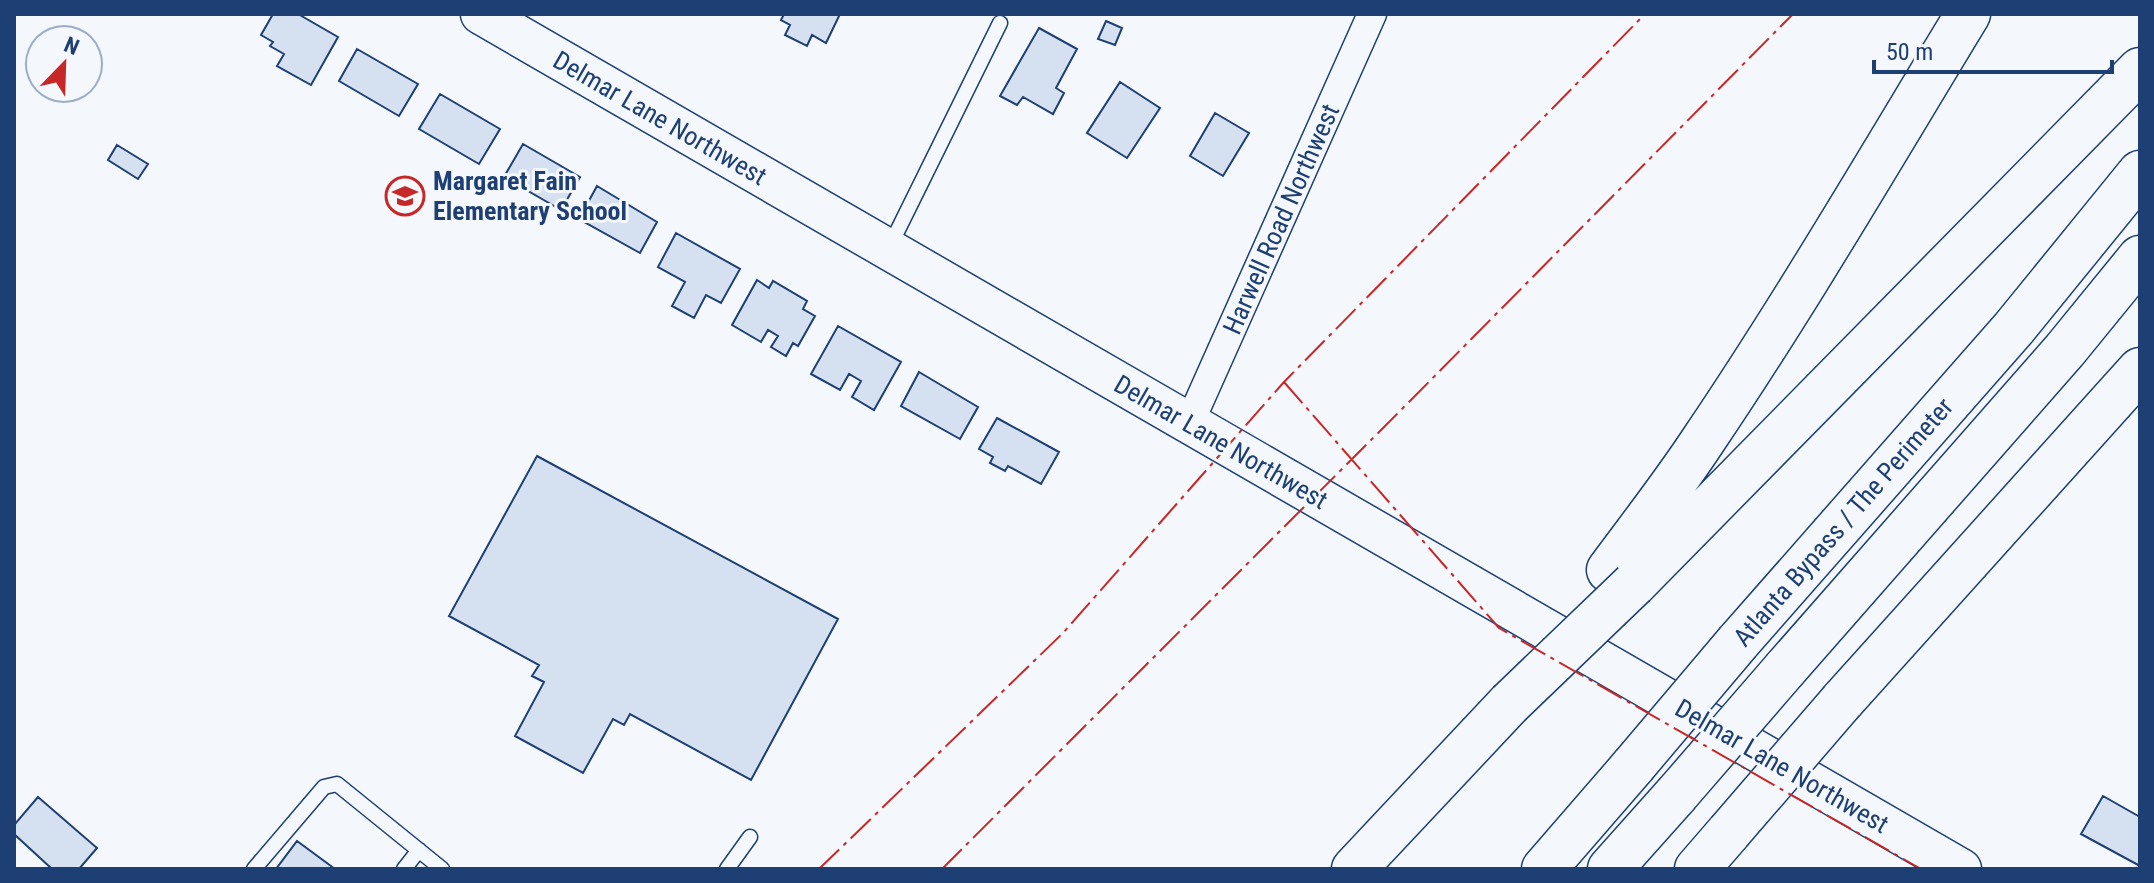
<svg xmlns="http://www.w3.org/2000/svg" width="2154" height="883" font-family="'Roboto Condensed',sans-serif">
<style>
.building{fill:#d5e0f0;stroke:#1d3f73;stroke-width:2}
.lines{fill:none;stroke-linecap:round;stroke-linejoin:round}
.lane-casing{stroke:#1d3f73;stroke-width:17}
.street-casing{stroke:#1d3f73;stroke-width:31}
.secondary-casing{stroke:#1d3f73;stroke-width:43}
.highway-casing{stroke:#1d3f73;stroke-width:47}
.lane{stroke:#f4f7fb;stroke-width:14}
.street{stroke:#f4f7fb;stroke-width:28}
.secondary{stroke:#f4f7fb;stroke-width:40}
.highway{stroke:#f4f7fb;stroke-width:44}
.highway-bridge-casing{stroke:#1d3f73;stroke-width:47;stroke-linecap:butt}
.highway-bridge{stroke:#f4f7fb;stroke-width:44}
.power{stroke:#c62828;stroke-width:2;stroke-dasharray:28 6 4 6;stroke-linecap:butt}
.labels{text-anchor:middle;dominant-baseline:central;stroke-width:6;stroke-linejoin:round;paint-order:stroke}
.street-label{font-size:26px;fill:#1d3f73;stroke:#f4f7fb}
.poi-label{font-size:26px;font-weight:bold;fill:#1d3f73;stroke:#f4f7fb;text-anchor:start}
</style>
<rect width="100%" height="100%" fill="#f4f7fb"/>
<!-- building -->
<path class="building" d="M 273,14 L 298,14 L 338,37 L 311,85 L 277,66 L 284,54 L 270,46 L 273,42 L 261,35 Z
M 784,14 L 840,14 L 826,43 L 812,35 L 807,46 L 785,35 L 790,25 L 781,20 Z
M 1106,21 L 1122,28 L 1115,45 L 1098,39 Z
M 1039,28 L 1077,49 L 1056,88 L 1064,93 L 1053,114 L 1023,97 L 1017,105 L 1000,96 Z
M 357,49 L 418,84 L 399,116 L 339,81 Z
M 1120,82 L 1160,108 L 1127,158 L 1087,133 Z
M 440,94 L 500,129 L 479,164 L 419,129 Z
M 1215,113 L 1249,133 L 1223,176 L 1190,156 Z
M 523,144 L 580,177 L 561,210 L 504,177 Z
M 117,145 L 148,164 L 138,179 L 108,160 Z
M 597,186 L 657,222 L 640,253 L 579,219 Z
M 676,233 L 740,269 L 721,303 L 706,295 L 694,318 L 672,306 L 685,282 L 658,267 Z
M 757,280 L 769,288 L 773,281 L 807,301 L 803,309 L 815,316 L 798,346 L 793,343 L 786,356 L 771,347 L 778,336 L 768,330 L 761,342 L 732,325 Z
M 838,326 L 901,362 L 874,410 L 852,397 L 861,381 L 849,374 L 840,390 L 811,374 Z
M 919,372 L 978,407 L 960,439 L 901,406 Z
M 997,418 L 1059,452 L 1041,484 L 1008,466 L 1005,471 L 990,463 L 993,457 L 979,449 Z
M 537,456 L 838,619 L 751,780 L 630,714 L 624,725 L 613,719 L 583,773 L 515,736 L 544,682 L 532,676 L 539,665 L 449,616 Z
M 2103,796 L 2140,817 L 2140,866 L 2081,834 Z
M 38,797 L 97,848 L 79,869 L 52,869 L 14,834 L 14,825 Z
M 297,841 L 335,869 L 276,869 Z"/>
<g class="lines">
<!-- lane casing -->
<g class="lane-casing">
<path id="lane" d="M 890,246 L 1000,23
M 254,869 L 324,787 L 337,784 L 442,869
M 404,869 L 419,850
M 727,869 L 750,837"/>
</g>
<!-- street casing -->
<g class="street-casing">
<path id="street" d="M 1189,424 L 1372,14"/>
</g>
<!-- secondary casing -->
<g class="secondary-casing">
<path id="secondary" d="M 481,14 L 1961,869"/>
</g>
<!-- highway casing -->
<g class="highway-casing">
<path id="highway" d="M 1609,570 C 1640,528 1673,486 1702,442 C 1796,303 1881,157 1968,14
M 1634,584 L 2140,70
M 1738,642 L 2014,328 L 2140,173
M 1785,669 L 2065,350 L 2140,258
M 1842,701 L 2140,370
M 1354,869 L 1509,704
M 1544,869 L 1634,765
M 1610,869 L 1676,795
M 1697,869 L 1729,832"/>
</g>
<!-- lane -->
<use href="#lane" class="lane"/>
<!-- street -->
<use href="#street" class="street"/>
<!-- secondary -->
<use href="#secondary" class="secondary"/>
<!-- highway -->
<use href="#highway" class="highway"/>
<!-- highway-bridge casing -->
<g class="highway-bridge-casing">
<path id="highway-bridge" d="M 1509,704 L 1634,584
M 1634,765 L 1738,642
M 1676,795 L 1785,669
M 1729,832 L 1842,701"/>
</g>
<!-- highway-bridge -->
<use href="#highway-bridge" class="highway-bridge"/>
<!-- power -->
<path class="power" d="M 1284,382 L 1499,628 L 1921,869
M 819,869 L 1063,633 L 1284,382 L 1645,14
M 942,869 L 1410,401 L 1793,14"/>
</g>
<!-- icons -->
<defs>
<g id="school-ring" transform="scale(2)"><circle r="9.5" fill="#f4f7fb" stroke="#c62828" stroke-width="1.5"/><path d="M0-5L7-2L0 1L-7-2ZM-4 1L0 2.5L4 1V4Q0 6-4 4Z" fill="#c62828"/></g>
</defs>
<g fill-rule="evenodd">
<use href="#school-ring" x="405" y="196"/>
</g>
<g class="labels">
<!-- street labels -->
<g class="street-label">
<text transform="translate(660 118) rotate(30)">Delmar Lane Northwest</text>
<text transform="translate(1281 219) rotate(-66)">Harwell Road Northwest</text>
<text transform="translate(1221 442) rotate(30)">Delmar Lane Northwest</text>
<text transform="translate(1843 522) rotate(-49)">Atlanta Bypass / The Perimeter</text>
<text transform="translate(1782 766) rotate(30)">Delmar Lane Northwest</text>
</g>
<!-- poi labels -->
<g class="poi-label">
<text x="433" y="181">Margaret Fain<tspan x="433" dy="30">Elementary School</tspan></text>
</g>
</g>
<!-- border -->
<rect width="2154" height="883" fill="none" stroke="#1d3f73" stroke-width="32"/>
<!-- north arrow -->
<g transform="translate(64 64) rotate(23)"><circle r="38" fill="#f4f7fb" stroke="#9eadc5" stroke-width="2"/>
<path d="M0-6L14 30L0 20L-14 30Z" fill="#c62828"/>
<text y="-12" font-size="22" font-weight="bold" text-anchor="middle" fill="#1d3f73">N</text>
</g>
<!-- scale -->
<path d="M1874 60v12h238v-12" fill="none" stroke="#1d3f73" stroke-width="4"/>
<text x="1886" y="60" font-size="24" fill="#1d3f73" stroke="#f4f7fb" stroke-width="6" paint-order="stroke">50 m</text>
</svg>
